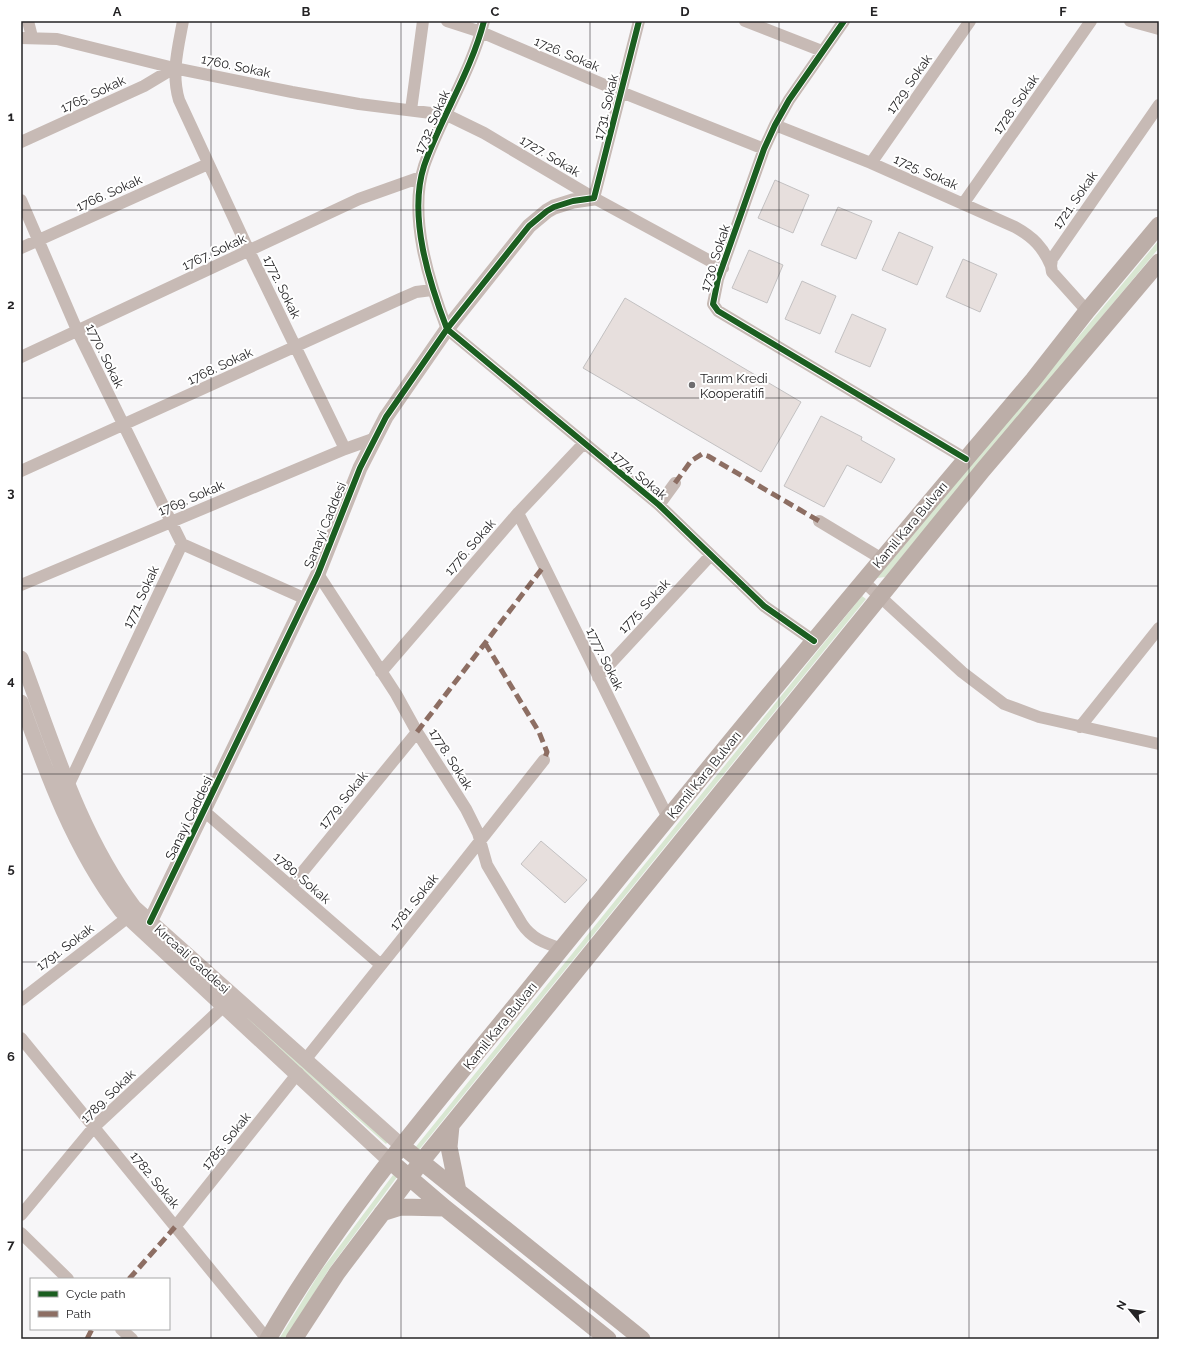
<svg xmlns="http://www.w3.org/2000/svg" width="1180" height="1360" font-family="Raleway,sans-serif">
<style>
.green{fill:#d9e7d2}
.building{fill:#e7dfdd;stroke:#c3c1c2}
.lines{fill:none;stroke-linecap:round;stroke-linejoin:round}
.minor{stroke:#c7bab5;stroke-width:12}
.tertiary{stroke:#c7bab5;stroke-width:15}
.secondary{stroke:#bcaea8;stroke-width:17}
.quiet{stroke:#8d6e63;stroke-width:5;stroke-dasharray:10 5;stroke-linecap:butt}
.cycleway-casing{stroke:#fff;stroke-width:8}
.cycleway{stroke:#1b5e20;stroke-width:6}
.grid{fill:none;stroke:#242325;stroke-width:1;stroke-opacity:0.55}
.poi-dot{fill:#6e6d6f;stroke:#fff;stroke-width:1.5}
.labels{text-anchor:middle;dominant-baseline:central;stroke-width:4;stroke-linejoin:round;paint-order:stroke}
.street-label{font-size:13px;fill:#242325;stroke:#fff}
.poi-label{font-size:13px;fill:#242325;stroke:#fff;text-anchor:start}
.neatline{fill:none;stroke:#242325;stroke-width:1.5}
.grid-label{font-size:13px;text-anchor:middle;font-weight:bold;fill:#242325}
</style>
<rect width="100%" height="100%" fill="#f7f6f8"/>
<!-- green -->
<path class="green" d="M 1159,240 L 1159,248 L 885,577 L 877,578 Z
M 862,596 L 866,599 L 418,1151 L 414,1149 Z
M 154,932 L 388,1142 L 386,1144 L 233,1008 Z
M 393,1175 L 397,1177 L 329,1269 L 286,1339 L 279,1339 L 320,1272 Z"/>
<!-- building -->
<path class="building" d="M 775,180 L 809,195 L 793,233 L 758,218 Z
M 838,207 L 872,221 L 856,259 L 821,245 Z
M 899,232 L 933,247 L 917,285 L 882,270 Z
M 749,250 L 783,265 L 767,303 L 732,288 Z
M 963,259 L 997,274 L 980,312 L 946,297 Z
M 802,281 L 836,296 L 820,334 L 785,319 Z
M 625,298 L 801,402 L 761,472 L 583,368 Z
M 852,314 L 886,329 L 870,367 L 835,352 Z
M 821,416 L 862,437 L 861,440 L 895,459 L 881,483 L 847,465 L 824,507 L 784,486 Z
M 541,841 L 587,880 L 565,903 L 521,864 Z"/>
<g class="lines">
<!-- minor -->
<path class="minor" d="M 28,21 L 32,37
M 183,21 C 178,48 171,73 179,100 L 249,251 L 345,449
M 447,21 L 481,32 L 621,92 L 764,149
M 484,21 C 471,72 441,117 424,166 C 408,216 429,282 447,329 L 659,505 L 764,606 L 814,641
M 745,21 L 822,51
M 844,21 L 789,100 L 775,125 L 764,149 L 718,279 L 713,304 L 718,311 L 966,459
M 1130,21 L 1159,29
M 21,38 L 57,39 L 174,68 L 292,92 L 359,104 L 447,115 L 484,133 L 594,198 L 723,268
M 411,110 L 423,21
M 775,125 L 871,163 L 1015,227 C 1033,237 1043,247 1051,266
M 21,142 L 144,86 L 174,68
M 871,163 L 970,21
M 594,198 L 639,21
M 21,200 L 77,330 L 182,544
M 963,204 L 1091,21
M 21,248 L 208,164
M 1087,311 L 1052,272 L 1051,266 L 1052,259 L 1159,105
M 21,357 L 359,199 L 421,177
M 21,471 L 400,299 L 416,292 L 432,290
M 659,505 L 675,483
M 518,513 L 668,818
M 819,521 L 882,559
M 318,574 L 396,694 L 417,732 L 466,809 L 478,833 L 487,865 L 522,924 C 532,939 545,943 562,949
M 863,581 L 962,672 L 1004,704 L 1039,717 L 1159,744
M 21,585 L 345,449 L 373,439
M 381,672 L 518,513 L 584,443
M 598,677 L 711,555
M 1080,727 L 1159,628
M 68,786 L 182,544 L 306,599
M 204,811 L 381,965
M 291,886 L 417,732
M 21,1000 L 127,918
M 21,1038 L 267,1339
M 305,1060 L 450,879 L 544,760
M 21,1215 L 94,1127 L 224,1006
M 175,1227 L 298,1073
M 21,1233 L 68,1279
M 121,1329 L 132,1339"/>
<!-- tertiary -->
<path class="tertiary" d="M 21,658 C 53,743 79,833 134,907 L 402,1146
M 21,702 C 47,775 74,849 121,911 L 390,1161
M 150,922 L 318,574 L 360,468 L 386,417 L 447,329 L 529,226 L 547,211 L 554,207 L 573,201 L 594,198"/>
<!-- secondary -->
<path class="secondary" d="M 451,1126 L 449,1147 L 458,1191
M 402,1146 L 642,1339
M 390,1161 L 445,1208 L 608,1339
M 382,1213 L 401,1207 L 445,1208
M 268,1339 C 345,1205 449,1089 545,969 C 705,771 868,574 1033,380 L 1087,311 L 1159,225
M 294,1339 L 337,1273 L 421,1162 L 982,471 L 1159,262"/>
<!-- quiet -->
<path class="quiet" d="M 675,483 L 691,461 L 702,454 L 708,456 L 819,521
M 485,643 L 539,732 L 547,752 L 544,760
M 417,732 L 544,566
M 129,1279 L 175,1227
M 87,1339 L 92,1329"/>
<!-- cycleway casing -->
<g class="cycleway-casing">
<path id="cycleway" d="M 484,21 C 471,72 441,117 424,166 C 408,216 429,282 447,329 L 659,505 L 764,606 L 814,641
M 844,21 L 789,100 L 775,125 L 764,149 L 718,279 L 713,304 L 718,311 L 966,459
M 150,922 L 318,574 L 360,468 L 386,417 L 447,329 L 529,226 L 547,211 L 554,207 L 573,201 L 594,198 L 639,21"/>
</g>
<!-- cycleway -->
<use href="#cycleway" class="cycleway"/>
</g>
<!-- grid -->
<path class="grid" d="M 211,21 L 211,1339M 401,21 L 401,1339M 590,21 L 590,1339M 779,21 L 779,1339M 969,21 L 969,1339M 21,210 L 1159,210M 21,398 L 1159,398M 21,586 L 1159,586M 21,774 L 1159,774M 21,962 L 1159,962M 21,1150 L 1159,1150"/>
<!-- markers -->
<circle class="poi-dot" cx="692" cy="385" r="4"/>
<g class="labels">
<!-- street labels -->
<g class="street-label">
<text transform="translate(567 54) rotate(23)">1726. Sokak</text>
<text transform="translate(236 66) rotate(12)">1760. Sokak</text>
<text transform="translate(909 84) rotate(-55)">1729. Sokak</text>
<text transform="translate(93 94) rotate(-25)">1765. Sokak</text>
<text transform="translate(1016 104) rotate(-55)">1728. Sokak</text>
<text transform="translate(606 107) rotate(-76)">1731. Sokak</text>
<text transform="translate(432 122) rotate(-66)">1732. Sokak</text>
<text transform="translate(550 156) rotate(31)">1727. Sokak</text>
<text transform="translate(926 172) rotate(24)">1725. Sokak</text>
<text transform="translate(109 193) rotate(-24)">1766. Sokak</text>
<text transform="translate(1075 200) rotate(-55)">1721. Sokak</text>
<text transform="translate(214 252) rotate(-25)">1767. Sokak</text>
<text transform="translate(715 258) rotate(-72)">1730. Sokak</text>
<text transform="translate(282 287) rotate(64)">1772. Sokak</text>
<text transform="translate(105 356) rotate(64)">1770. Sokak</text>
<text transform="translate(220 366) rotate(-25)">1768. Sokak</text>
<text transform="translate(639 475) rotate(40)">1774. Sokak</text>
<text transform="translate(191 498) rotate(-23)">1769. Sokak</text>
<text transform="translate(325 525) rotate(-68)">Sanayi Caddesi</text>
<text transform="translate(910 525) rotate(-50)">Kamil Kara Bulvarı</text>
<text transform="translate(470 547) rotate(-49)">1776. Sokak</text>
<text transform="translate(141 597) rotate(-65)">1771. Sokak</text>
<text transform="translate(644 606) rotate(-47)">1775. Sokak</text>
<text transform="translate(605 659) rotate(64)">1777. Sokak</text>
<text transform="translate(451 759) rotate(58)">1778. Sokak</text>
<text transform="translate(704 775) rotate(-51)">Kamil Kara Bulvarı</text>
<text transform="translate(343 800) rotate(-51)">1779. Sokak</text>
<text transform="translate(189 818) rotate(-64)">Sanayi Caddesi</text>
<text transform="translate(302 878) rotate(41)">1780. Sokak</text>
<text transform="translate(414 902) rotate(-51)">1781. Sokak</text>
<text transform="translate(65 947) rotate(-37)">1791. Sokak</text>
<text transform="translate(192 959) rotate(42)">Kırcaali Caddesi</text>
<text transform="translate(500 1026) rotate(-51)">Kamil Kara Bulvarı</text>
<text transform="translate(108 1096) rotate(-44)">1789. Sokak</text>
<text transform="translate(226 1141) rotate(-51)">1785. Sokak</text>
<text transform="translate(155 1180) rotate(51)">1782. Sokak</text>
</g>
<!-- poi labels -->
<g class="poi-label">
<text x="700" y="378">Tarım Kredi<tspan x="700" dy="15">Kooperatifi</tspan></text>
</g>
</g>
<!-- border -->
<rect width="1180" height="1360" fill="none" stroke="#ffffff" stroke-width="44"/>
<!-- legend -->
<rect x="30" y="1278" width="140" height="52" fill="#ffffff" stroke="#a7a7a8"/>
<rect x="38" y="1291" width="20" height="6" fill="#1b5e20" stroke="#a7a7a8"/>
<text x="66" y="1298" font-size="12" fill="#242325">Cycle path</text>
<rect x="38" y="1311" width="20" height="6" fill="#8d6e63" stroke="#a7a7a8"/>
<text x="66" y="1318" font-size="12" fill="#242325">Path</text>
<!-- north arrow -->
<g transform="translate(1130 1310) rotate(299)" stroke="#ffffff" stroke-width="3" paint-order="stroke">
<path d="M0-3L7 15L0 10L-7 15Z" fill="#242325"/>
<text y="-6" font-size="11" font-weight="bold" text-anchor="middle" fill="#242325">N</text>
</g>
<rect x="22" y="22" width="1136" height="1316" class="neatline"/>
<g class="grid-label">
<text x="117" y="16">A</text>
<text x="306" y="16">B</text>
<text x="495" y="16">C</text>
<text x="685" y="16">D</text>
<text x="874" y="16">E</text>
<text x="1063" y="16">F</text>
<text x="11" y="121">1</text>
<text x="11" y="309">2</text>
<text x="11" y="497">3</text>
<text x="11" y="685">4</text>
<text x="11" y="873">5</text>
<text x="11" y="1061">6</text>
<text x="11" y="1249">7</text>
</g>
</svg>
